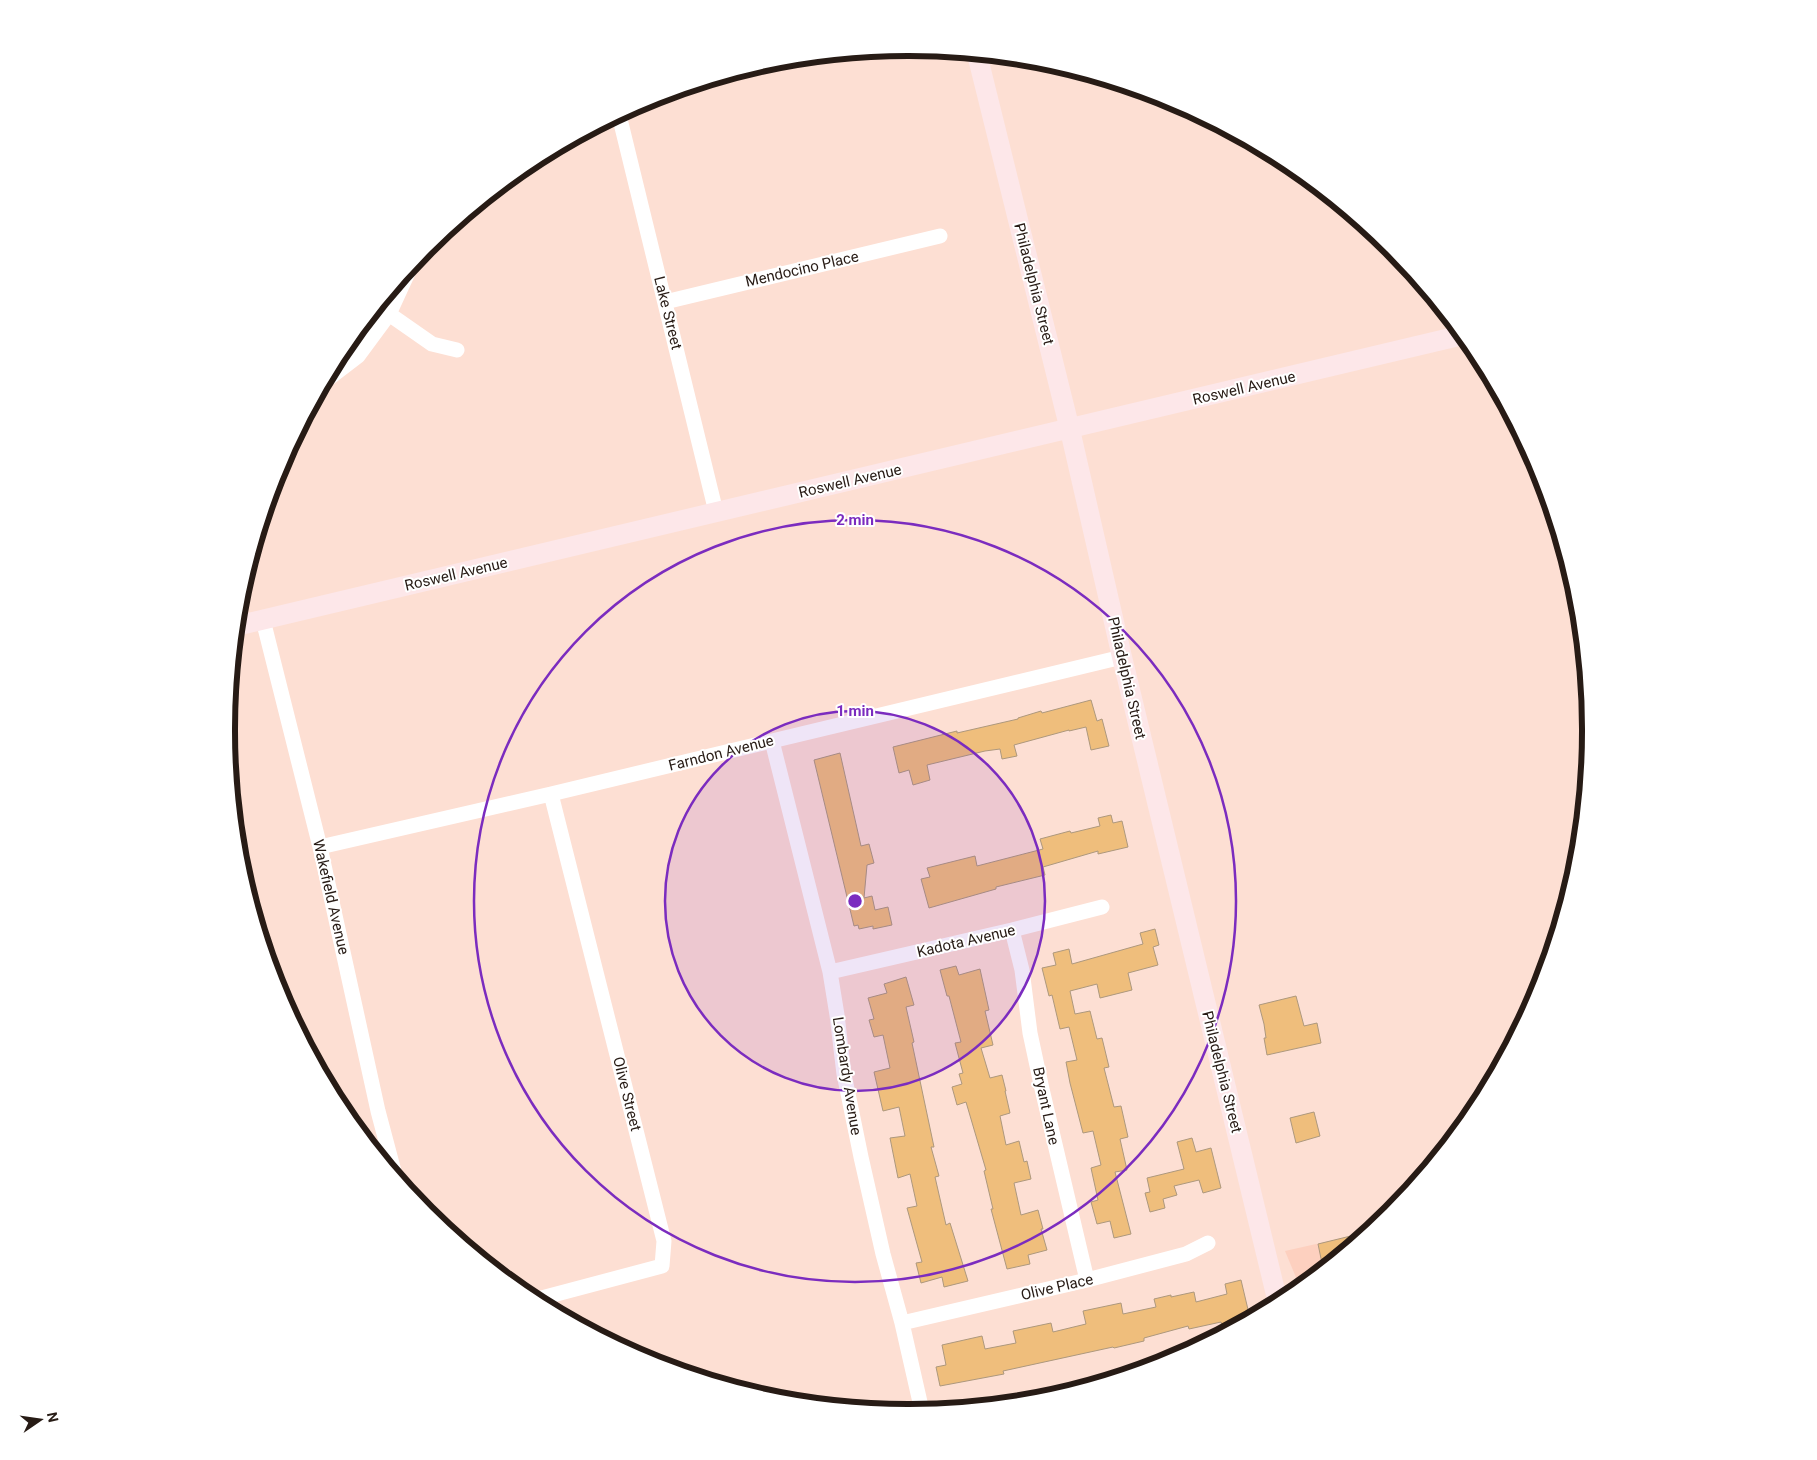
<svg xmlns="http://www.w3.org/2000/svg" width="1817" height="1460" font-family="Roboto,sans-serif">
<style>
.built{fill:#fdd0bf}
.building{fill:#efbe7c;stroke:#ad987d}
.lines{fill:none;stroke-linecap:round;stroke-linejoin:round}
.street{stroke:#fff;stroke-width:15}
.secondary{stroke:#fde7e9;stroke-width:20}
.ring{fill:none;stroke:#7b2cbf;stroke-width:2.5}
.labels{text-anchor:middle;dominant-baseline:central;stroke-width:4;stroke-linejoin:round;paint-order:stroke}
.street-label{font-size:15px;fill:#271b15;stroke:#fff}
.rim{fill:none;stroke:#271b15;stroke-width:6}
.centre{fill:#7b2cbf;stroke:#fff;stroke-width:2.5}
.ring-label{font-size:15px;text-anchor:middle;font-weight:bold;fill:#7b2cbf;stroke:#fff;stroke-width:4;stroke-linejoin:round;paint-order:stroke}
</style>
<rect width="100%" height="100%" fill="#fddfd3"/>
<!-- built -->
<path class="built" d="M 1356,1235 L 1357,1240 L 1300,1287 L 1285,1251 Z"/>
<!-- building -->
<path class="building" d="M 1091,700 L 1097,721 L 1102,719 L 1109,746 L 1091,750 L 1086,727 L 1069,731 L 1069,730 L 1014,745 L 1017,756 L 1002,759 L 1000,749 L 985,751 L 927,765 L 930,780 L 913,785 L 909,770 L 899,773 L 893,747 L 957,731 L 957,733 L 1018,719 L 1018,718 L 1041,711 L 1042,713 Z
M 840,753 L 861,846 L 869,844 L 874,863 L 867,865 L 864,898 L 872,896 L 875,910 L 888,907 L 892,925 L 873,929 L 873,926 L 859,929 L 858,925 L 854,926 L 814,760 Z
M 1111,815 L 1113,823 L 1122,821 L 1128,847 L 1098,854 L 1098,851 L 1043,867 L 1045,875 L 996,887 L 996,889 L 929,908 L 921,879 L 930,877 L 927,868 L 975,856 L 977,866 L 1043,849 L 1040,839 L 1070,831 L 1071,833 L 1100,826 L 1098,818 Z
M 1155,929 L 1159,945 L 1153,947 L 1158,965 L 1128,973 L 1132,990 L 1100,998 L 1097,984 L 1070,991 L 1075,1014 L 1090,1011 L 1097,1039 L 1102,1038 L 1109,1067 L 1104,1068 L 1114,1107 L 1121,1106 L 1128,1137 L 1120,1139 L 1127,1170 L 1115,1172 L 1131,1234 L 1114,1238 L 1110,1221 L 1097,1224 L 1091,1202 L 1098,1200 L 1091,1168 L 1101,1165 L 1093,1131 L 1083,1133 L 1070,1083 L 1066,1062 L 1077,1060 L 1069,1027 L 1060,1029 L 1052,995 L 1049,996 L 1042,968 L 1056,965 L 1053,953 L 1069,949 L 1072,964 L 1143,944 L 1140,933 Z
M 956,966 L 959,975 L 980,969 L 989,1010 L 985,1011 L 993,1045 L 981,1048 L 990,1078 L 1002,1075 L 1006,1091 L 1005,1091 L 1010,1113 L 1000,1116 L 1006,1145 L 1019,1141 L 1024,1162 L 1027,1161 L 1031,1179 L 1014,1183 L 1021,1215 L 1038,1210 L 1043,1229 L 1041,1229 L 1047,1250 L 1028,1255 L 1030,1264 L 1007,1269 L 991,1209 L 993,1209 L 984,1171 L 986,1170 L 966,1102 L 957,1105 L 952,1087 L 962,1084 L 959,1074 L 963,1073 L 955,1043 L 961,1042 L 949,996 L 947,996 L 940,970 Z
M 906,977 L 914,1005 L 906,1007 L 914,1042 L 912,1043 L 934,1147 L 931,1147 L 939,1176 L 935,1177 L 946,1225 L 950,1223 L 968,1281 L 944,1287 L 942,1277 L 921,1283 L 916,1263 L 922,1262 L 907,1208 L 917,1206 L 910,1174 L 898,1178 L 890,1138 L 905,1136 L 899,1107 L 883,1111 L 874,1072 L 890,1068 L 883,1035 L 874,1037 L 869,1020 L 874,1019 L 868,998 L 887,993 L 884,984 Z
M 1296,996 L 1304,1026 L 1317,1023 L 1321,1043 L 1267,1055 L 1264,1038 L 1266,1038 L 1264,1024 L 1259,1005 Z
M 1314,1112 L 1320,1136 L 1296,1143 L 1290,1118 Z
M 1192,1138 L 1196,1152 L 1211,1148 L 1221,1188 L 1203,1193 L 1199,1180 L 1174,1186 L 1177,1195 L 1163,1199 L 1165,1208 L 1150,1212 L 1145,1193 L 1150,1192 L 1147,1178 L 1184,1169 L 1177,1142 Z
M 1367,1232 L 1323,1268 L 1318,1244 Z
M 1241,1280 L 1250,1318 L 1245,1320 L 1222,1326 L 1221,1322 L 1189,1329 L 1188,1326 L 1144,1338 L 1144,1341 L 1114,1348 L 1113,1347 L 1003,1371 L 1004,1374 L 940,1386 L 936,1367 L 946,1365 L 942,1345 L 982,1336 L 985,1349 L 1016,1343 L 1013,1331 L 1051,1323 L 1053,1332 L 1086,1324 L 1083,1311 L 1121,1303 L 1123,1314 L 1156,1307 L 1154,1299 L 1171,1295 L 1171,1297 L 1194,1292 L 1196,1302 L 1227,1294 L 1225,1284 Z"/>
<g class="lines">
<!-- street -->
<path class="street" d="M 619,115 L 716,512
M 665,302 L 940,236
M 389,314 L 432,344 L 457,350
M 324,382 L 358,356 L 389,314 L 412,264
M 263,620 L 320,847 L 378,1111 L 395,1175
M 772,741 L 830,972 L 837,1015 L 844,1074 L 861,1157 L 883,1254 L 902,1323 L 922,1411
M 320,847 L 551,794 L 1122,657
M 1012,930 L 1022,970 L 1030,1033 L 1042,1089 L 1087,1280
M 830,972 L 1012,930 L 1102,907
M 534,1300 L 662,1266 L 664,1241 L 551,794
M 902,1323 L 1087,1280 L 1186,1254 L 1208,1243"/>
<!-- secondary -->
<path class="secondary" d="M 977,54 L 1070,430 L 1122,657 L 1278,1303
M 236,626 L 1463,335"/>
</g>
<!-- distance rings -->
<circle cx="855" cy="901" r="190" fill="#7b2cbf" fill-opacity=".12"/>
<g class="ring">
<circle cx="855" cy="901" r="190"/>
<circle cx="855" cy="901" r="381"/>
</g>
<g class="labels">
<!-- street labels -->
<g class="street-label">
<text transform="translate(802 269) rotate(-13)">Mendocino Place</text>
<text transform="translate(1034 284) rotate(76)">Philadelphia Street</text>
<text transform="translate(668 313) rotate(76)">Lake Street</text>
<text transform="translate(1244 388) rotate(-13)">Roswell Avenue</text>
<text transform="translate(850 481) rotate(-13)">Roswell Avenue</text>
<text transform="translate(456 574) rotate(-13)">Roswell Avenue</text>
<text transform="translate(1127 678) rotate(77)">Philadelphia Street</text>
<text transform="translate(721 753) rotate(-14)">Farndon Avenue</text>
<text transform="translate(331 897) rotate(77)">Wakefield Avenue</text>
<text transform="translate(966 941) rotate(-13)">Kadota Avenue</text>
<text transform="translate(1222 1072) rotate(76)">Philadelphia Street</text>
<text transform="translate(847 1076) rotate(81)">Lombardy Avenue</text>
<text transform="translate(627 1094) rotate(76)">Olive Street</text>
<text transform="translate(1046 1106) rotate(78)">Bryant Lane</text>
<text transform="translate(1057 1287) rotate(-13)">Olive Place</text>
</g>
</g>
<!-- crop -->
<path d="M0 0H1817V1460H0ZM908 56H909A673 673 0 0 1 1582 729V731A673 673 0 0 1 909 1404H908A673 673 0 0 1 235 731V729A673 673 0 0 1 908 56Z" fill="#fff" fill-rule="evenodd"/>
<path class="rim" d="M908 56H909A673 673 0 0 1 1582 729V731A673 673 0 0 1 909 1404H908A673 673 0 0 1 235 731V729A673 673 0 0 1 908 56Z"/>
<circle cx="855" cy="901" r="8" class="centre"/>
<g class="ring-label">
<text x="855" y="525">2 min</text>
<text x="855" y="716">1 min</text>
</g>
<!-- north arrow -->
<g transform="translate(40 1420) rotate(77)" stroke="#ffffff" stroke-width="4" paint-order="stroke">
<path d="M0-4L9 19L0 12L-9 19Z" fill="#271b15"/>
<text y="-8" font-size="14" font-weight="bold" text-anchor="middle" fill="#271b15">N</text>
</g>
</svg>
